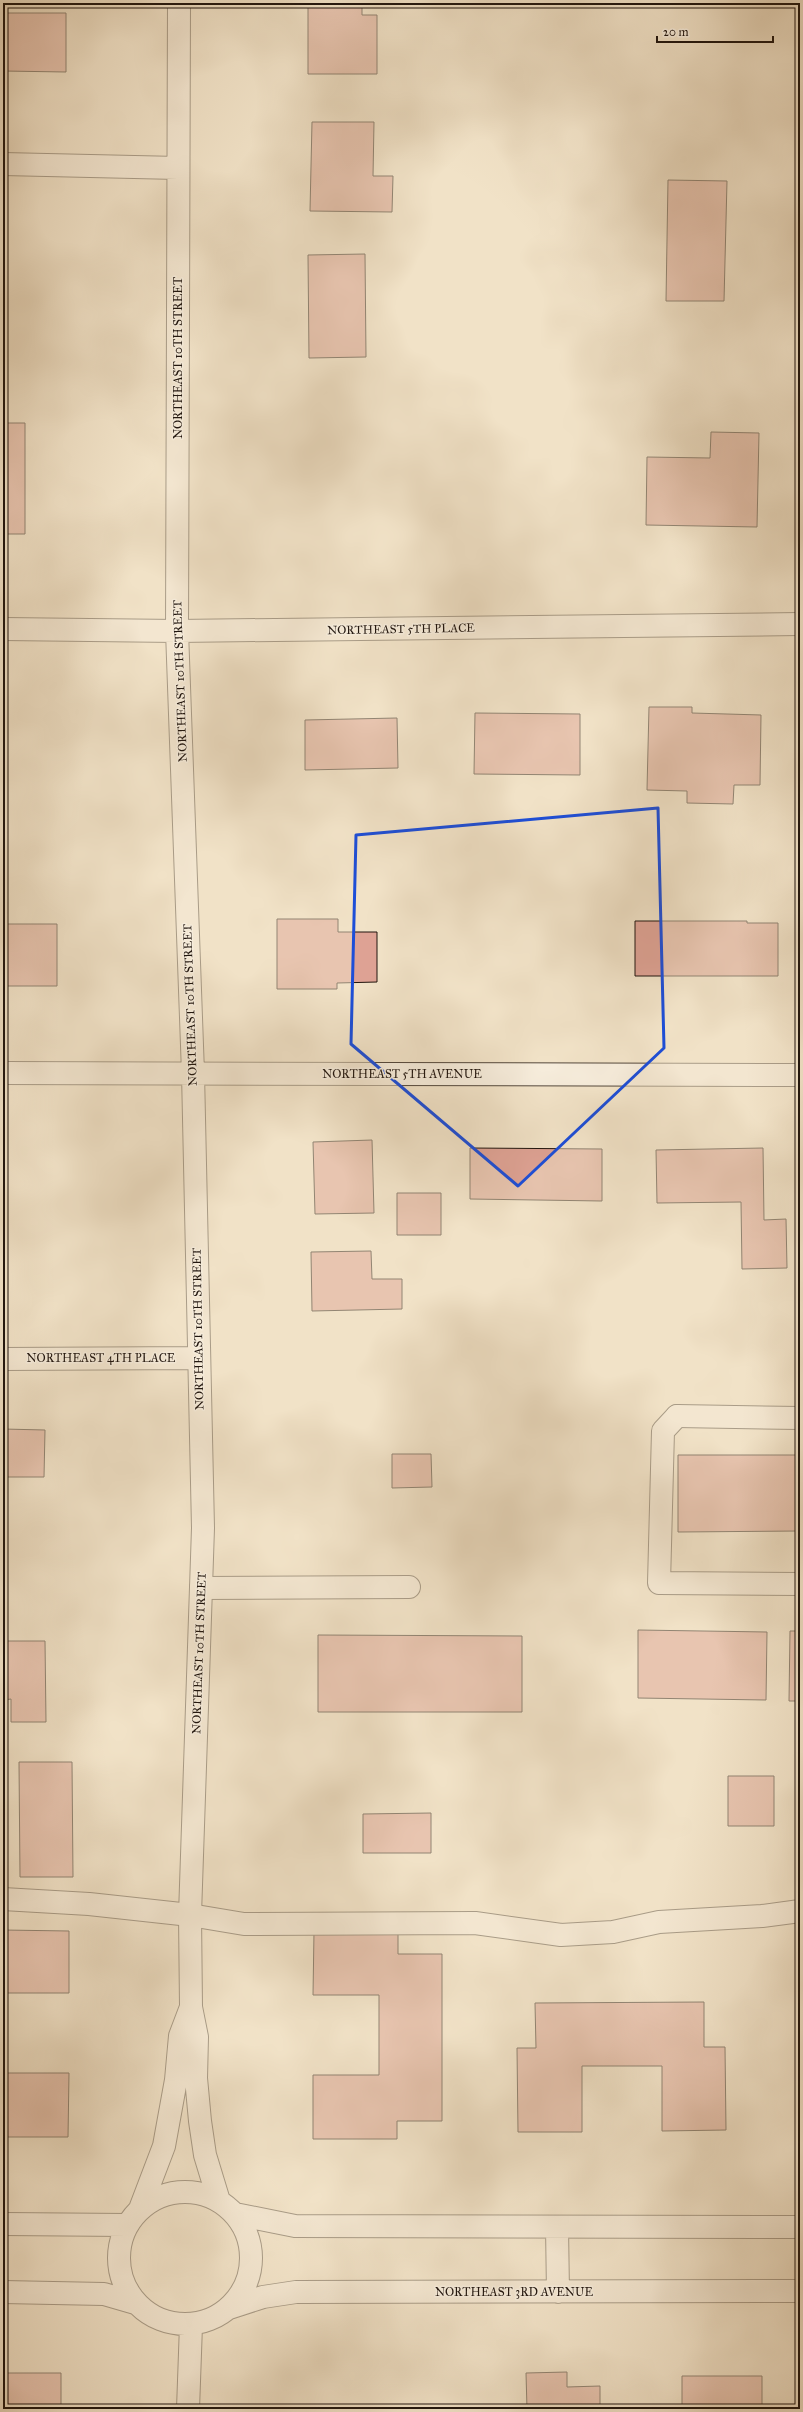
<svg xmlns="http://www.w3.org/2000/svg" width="803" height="2412" font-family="'IM FELL Great Primer',serif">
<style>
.building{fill:#dea294;stroke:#20150e}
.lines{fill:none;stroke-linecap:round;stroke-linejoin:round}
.service-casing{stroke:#54483c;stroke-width:24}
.minor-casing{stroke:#54483c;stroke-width:24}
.service{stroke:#f6ecdb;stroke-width:22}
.minor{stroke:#f6ecdb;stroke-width:22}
.marked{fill:none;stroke:#1d4ed8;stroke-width:3;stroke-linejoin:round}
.labels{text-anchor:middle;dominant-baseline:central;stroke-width:3;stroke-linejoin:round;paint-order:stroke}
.street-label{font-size:12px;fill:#20150e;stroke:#f6ecdb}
</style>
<rect width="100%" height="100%" fill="#f1e2c7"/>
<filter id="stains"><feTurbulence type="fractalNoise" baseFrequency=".005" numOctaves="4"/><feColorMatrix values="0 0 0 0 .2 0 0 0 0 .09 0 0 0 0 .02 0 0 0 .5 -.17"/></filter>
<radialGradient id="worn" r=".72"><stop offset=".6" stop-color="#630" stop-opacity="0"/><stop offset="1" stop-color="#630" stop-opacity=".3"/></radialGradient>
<!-- building -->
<path class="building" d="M 308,3 L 362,3 L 362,15 L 377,15 L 377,74 L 308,74 Z
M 3,13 L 66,13 L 66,72 L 3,71 Z
M 312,122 L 374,122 L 373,176 L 393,176 L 392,212 L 310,211 Z
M 668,180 L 727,181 L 724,301 L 666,301 Z
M 365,254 L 366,357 L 309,358 L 308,255 Z
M 3,423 L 25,423 L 25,534 L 3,534 Z
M 711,432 L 759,433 L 757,527 L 646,525 L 647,457 L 710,458 Z
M 649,707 L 692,707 L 692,713 L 761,715 L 760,785 L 734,785 L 733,804 L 687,803 L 687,791 L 647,790 Z
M 475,713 L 580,714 L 580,775 L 474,774 Z
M 397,718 L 398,768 L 305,770 L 305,720 Z
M 277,919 L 338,919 L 338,932 L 377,932 L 377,982 L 337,983 L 337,989 L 277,989 Z
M 635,921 L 747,921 L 747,923 L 778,923 L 778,976 L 635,976 Z
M 3,924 L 57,924 L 57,986 L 3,986 Z
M 372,1140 L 374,1213 L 315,1214 L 313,1142 Z
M 470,1148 L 602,1149 L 602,1201 L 470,1199 Z
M 763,1148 L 764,1220 L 786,1219 L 787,1268 L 742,1269 L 741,1202 L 657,1203 L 656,1150 Z
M 397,1193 L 441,1193 L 441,1235 L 397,1235 Z
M 371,1251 L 372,1279 L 402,1279 L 402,1309 L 312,1311 L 311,1252 Z
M 3,1429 L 45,1430 L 44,1477 L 3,1477 Z
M 392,1454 L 431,1454 L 432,1487 L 392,1488 Z
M 678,1455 L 800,1455 L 800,1531 L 678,1532 Z
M 638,1630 L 767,1632 L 766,1700 L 638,1698 Z
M 790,1631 L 800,1631 L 800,1701 L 789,1701 Z
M 318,1635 L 522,1636 L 522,1712 L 318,1712 Z
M 3,1641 L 45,1641 L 46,1722 L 11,1722 L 11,1699 L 3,1700 Z
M 19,1762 L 72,1762 L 73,1877 L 20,1877 Z
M 728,1776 L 774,1776 L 774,1826 L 728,1826 Z
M 431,1813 L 431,1853 L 363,1853 L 363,1814 Z
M 3,1930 L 69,1931 L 69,1993 L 3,1993 L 3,2056 Z
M 314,1932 L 398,1932 L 398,1954 L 442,1954 L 442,2121 L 397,2121 L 397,2139 L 313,2139 L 313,2075 L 379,2075 L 379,1995 L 313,1995 Z
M 704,2002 L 704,2047 L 725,2047 L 726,2130 L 662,2131 L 662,2066 L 582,2066 L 582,2132 L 518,2132 L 517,2048 L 536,2048 L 535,2003 Z
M 3,2073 L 69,2073 L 68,2137 L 3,2137 Z
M 567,2372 L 567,2387 L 600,2386 L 600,2409 L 527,2409 L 526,2373 Z
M 3,2373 L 61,2373 L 61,2409 L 3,2409 Z
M 682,2376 L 762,2376 L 762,2409 L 682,2409 Z"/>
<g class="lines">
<!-- service casing -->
<g class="service-casing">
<path id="service" d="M 677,1416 L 663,1431 L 659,1583 L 800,1584
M 201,1588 L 409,1587
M 3,1899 L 89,1904 L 190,1915 L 244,1924 L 475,1923 L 561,1935 L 613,1932 L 659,1922 L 762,1916 L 800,1911"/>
</g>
<!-- minor casing -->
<g class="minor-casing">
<path id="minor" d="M 3,164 L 178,168
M 3,629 L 177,631 L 800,624
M 3,1073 L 800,1075
M 3,1359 L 198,1358
M 677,1416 L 800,1418
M 191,2007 L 197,2037 L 196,2078 L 200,2121 L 205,2155 L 219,2201
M119 2258a66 66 0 1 1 132 0a66 66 0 1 1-132 0Z
M 140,2209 L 164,2146 L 176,2080 L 180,2036 L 191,2007 L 190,1915 L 203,1528 L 193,1073 L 177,631 L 179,3
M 235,2214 L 295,2226 L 800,2227
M 3,2224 L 127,2225
M 557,2227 L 558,2292
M 3,2292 L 104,2294 L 135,2303
M 229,2308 L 263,2297 L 296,2292 L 800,2291
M 188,2409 L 191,2325"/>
</g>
<!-- service -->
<use href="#service" class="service"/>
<!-- minor -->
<use href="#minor" class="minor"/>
</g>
<!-- marked area -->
<path d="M0 0H803V2412H0ZM 658,808 L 664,1048 L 518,1186 L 351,1044 L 356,835 Z" fill="#f1e2c7" fill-opacity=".55" fill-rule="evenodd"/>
<path class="marked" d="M 658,808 L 664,1048 L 518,1186 L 351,1044 L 356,835 Z"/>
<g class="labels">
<!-- street labels -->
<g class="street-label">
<text transform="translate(178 358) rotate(-90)">NORTHEAST 10TH STREET</text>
<text transform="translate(401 629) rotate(-1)">NORTHEAST 5TH PLACE</text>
<text transform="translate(180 681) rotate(-92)">NORTHEAST 10TH STREET</text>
<text transform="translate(190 1005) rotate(-92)">NORTHEAST 10TH STREET</text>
<text x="402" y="1074">NORTHEAST 5TH AVENUE</text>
<text transform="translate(198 1329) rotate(-91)">NORTHEAST 10TH STREET</text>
<text x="101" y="1358">NORTHEAST 4TH PLACE</text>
<text transform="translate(199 1653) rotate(-88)">NORTHEAST 10TH STREET</text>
<text x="514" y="2292">NORTHEAST 3RD AVENUE</text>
</g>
</g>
<!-- margin -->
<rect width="803" height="2412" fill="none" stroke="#f1e2c7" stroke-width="16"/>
<rect x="4" y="4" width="795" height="2404" fill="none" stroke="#20150e" stroke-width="2"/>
<rect x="8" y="8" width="787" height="2396" fill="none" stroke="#20150e"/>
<!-- scale -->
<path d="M657 36v6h116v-6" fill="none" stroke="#20150e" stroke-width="2"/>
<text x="663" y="36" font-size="12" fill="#20150e" stroke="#f6ecdb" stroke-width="3" paint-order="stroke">20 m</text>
<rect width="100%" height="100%" filter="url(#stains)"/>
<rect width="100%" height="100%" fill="url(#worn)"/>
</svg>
